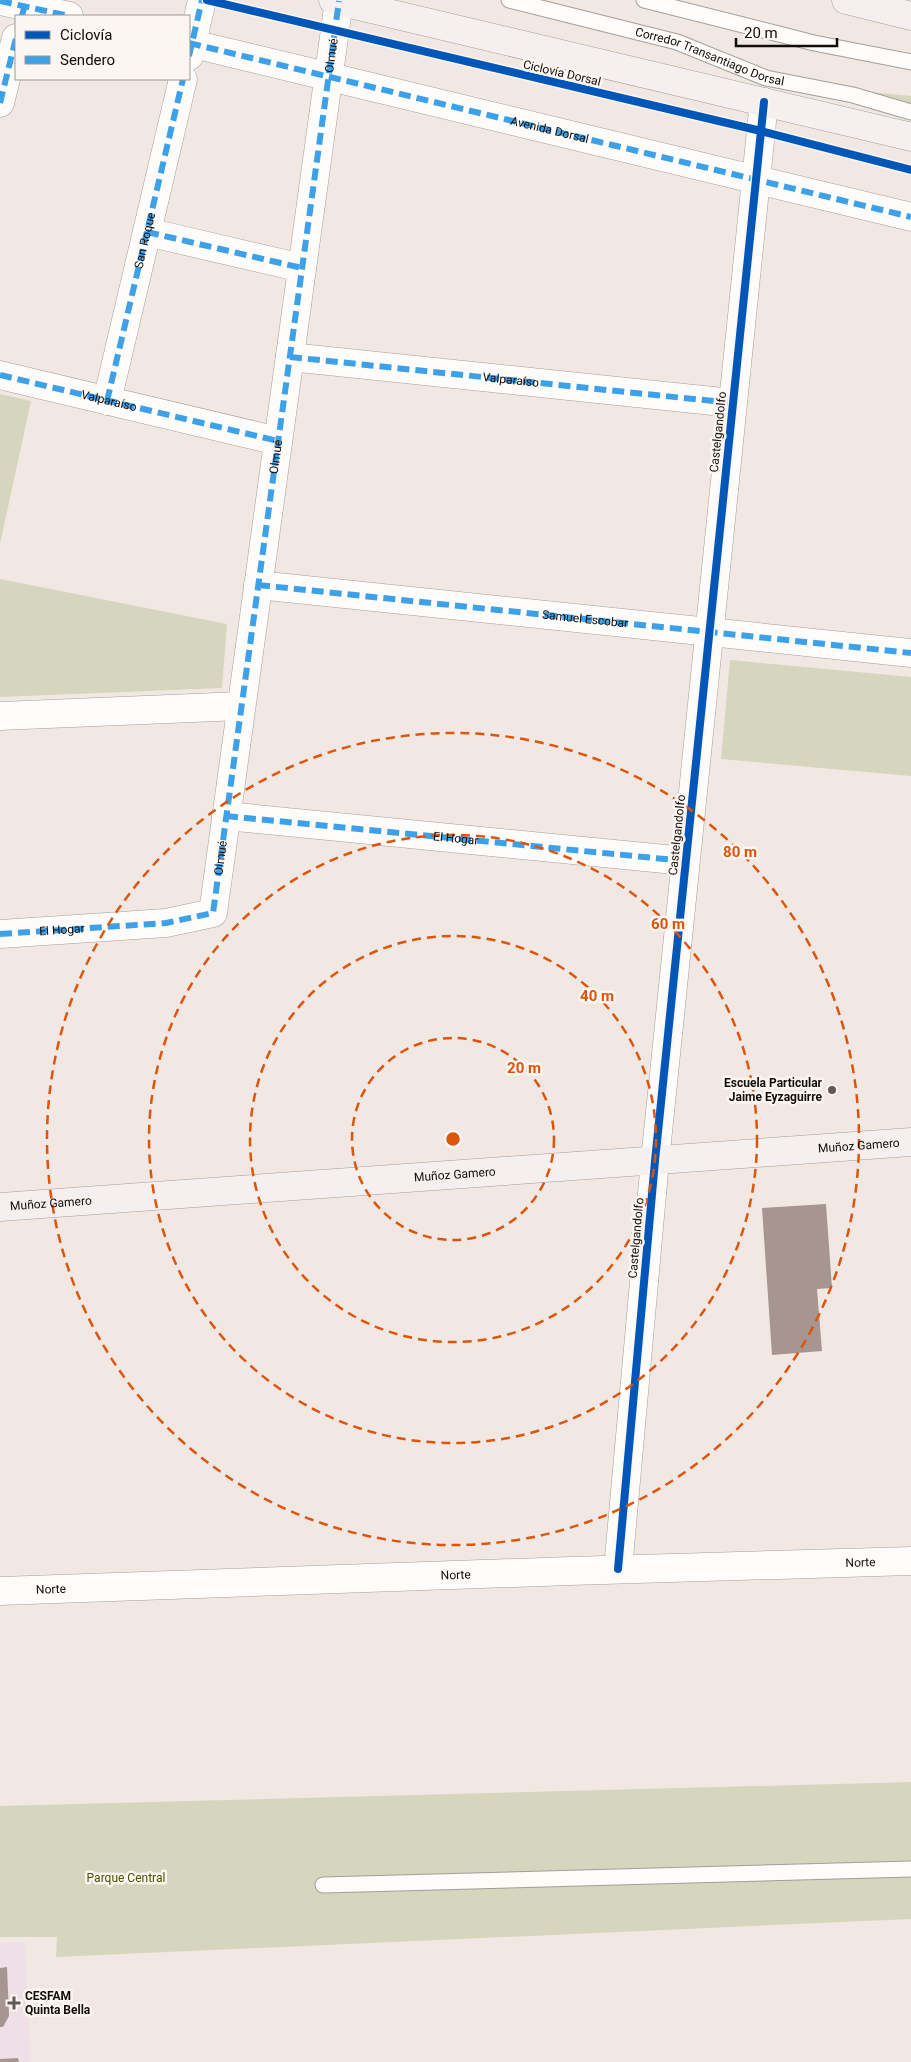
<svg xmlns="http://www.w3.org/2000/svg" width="911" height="2062" font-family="Roboto,sans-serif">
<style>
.medical{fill:#eee0e6}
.green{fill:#d6d5bd}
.building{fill:#a69591}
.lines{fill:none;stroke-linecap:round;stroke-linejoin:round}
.lane-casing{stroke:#a49d99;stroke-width:17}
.street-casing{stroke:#a49d99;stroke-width:29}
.secondary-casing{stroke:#a49d99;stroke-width:29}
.lane{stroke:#fdfcfb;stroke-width:15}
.street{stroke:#fdfcfb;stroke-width:28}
.secondary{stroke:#f5f0ef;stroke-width:28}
.quiet{stroke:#3da1e9;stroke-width:6;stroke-dasharray:12 6;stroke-linecap:butt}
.cycleway-casing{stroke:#fcf5f1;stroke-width:11}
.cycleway{stroke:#0057b8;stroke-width:8}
.ring{fill:none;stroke:#dd550c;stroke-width:2.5;stroke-dasharray:9 6}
.poi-dot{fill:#605956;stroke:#fcf5f1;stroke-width:2}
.labels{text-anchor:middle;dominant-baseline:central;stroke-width:5;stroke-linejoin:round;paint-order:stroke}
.street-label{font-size:12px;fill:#120c0a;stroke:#fcf5f1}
.poi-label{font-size:12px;font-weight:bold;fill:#120c0a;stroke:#fcf5f1;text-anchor:end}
.park-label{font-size:12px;fill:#4c5301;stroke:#fcf5f1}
.centre{fill:#dd550c;stroke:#fcf5f1;stroke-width:2.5}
.ring-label{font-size:15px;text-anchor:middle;font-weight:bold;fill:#dd550c;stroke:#fcf5f1;stroke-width:5;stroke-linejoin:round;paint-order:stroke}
</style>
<rect width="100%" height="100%" fill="#f2e8e3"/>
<!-- medical -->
<path class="medical" d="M 25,1942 L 30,2062 L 0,2062 L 0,1943 Z"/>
<!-- green -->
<path class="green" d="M 819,87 L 911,96 L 911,112 Z
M 0,394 L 31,401 L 0,544 Z
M 0,579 L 227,624 L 222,688 L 0,697 Z
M 730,660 L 911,677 L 911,776 L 721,759 Z
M 911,1782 L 911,1919 L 56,1957 L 57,1937 L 0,1937 L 0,1806 Z"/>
<!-- building -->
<path class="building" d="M 826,1204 L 832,1288 L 817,1289 L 822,1351 L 772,1355 L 762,1208 Z
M 7,1967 L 9,2016 L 3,2027 L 0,2027 L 0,1968 Z
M 18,2058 L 19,2062 L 0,2062 L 0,2059 Z"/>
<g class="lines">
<!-- lane casing -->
<g class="lane-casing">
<g id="lane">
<path id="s1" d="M 509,0 L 677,42 L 766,78 L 853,95 L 911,112"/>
<path d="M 644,0 L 814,43 L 911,62"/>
<path d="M 323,1885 L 911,1869"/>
</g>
</g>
<!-- street casing -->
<g class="street-casing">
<g id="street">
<path d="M 0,1 L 69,16"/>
<path id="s2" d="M 189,43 L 911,217"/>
<path d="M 189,56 L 202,0"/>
<path d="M 0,103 L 16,38"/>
<path d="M 147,232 L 302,268"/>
<path d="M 290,357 L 732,403"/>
<path id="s3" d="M 0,375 L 278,441"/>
<path d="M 107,401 L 183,79"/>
<path id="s4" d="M 258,585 L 911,653"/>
<path d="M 0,716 L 241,706"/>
<path id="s5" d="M 226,816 L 685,861"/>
<path d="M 0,934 L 166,923 L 213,913 L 339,1"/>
<path d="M 618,1569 L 655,1161 L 764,102"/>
<path id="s6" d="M 0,1591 L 570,1571 L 911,1561"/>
</g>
</g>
<!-- secondary casing -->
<g class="secondary-casing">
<g id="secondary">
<path d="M 333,0 L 911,137"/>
<path d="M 846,0 L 911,16"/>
<path id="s7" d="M 0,1207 L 911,1142"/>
</g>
</g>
<!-- lane -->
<use href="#lane" class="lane"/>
<!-- street -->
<use href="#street" class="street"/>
<!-- secondary -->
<use href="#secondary" class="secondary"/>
<!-- quiet -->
<g class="quiet">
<path d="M 0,1 L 69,16"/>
<path d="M 22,16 L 26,0"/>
<path d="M 189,43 L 911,217"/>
<path d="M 189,56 L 202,0"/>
<path d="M 0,103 L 16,38"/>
<path d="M 147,232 L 302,268"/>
<path id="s8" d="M 290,357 L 732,403"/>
<path d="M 0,375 L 278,441"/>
<path id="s9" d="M 107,401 L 183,79"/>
<path d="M 258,585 L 911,653"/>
<path d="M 226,816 L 685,861"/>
<path id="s10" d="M 0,934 L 166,923 L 213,913 L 339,1"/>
</g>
<!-- cycleway casing -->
<g class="cycleway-casing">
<path id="cycleway" d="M 207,0 L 761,131 L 911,170
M 618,1569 L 655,1161 L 764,102"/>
</g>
<!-- cycleway -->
<use href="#cycleway" class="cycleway"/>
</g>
<!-- distance rings -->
<g class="ring">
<circle cx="453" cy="1139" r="101"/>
<circle cx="453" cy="1139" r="203"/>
<circle cx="453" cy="1139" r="304"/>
<circle cx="453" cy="1139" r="406"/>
</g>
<!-- markers -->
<g class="poi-dot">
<circle cx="832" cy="1090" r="5"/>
<path d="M11.5 1995.5h5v5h5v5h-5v5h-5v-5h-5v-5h5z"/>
</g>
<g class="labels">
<!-- street labels -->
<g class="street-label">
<text stroke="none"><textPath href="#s10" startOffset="1080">Olmué</textPath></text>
<text stroke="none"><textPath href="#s1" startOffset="209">Corredor Transantiago Dorsal</textPath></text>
<text transform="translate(562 73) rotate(13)">Ciclovía Dorsal</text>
<text stroke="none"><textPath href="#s2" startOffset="371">Avenida Dorsal</textPath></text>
<text stroke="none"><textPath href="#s9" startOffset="165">San Roque</textPath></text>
<text stroke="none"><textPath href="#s8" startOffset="222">Valparaíso</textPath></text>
<text stroke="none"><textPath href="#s3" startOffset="112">Valparaíso</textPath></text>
<text transform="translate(718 432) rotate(-84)">Castelgandolfo</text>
<text stroke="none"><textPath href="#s10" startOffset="675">Olmué</textPath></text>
<text stroke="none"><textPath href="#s4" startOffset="329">Samuel Escobar</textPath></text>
<text transform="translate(677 835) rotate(-84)">Castelgandolfo</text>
<text stroke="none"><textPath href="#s5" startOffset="231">El Hogar</textPath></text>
<text stroke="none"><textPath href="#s10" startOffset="270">Olmué</textPath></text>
<text stroke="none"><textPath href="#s10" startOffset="62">El Hogar</textPath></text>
<text stroke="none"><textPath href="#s7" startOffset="861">Muñoz Gamero</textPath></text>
<text stroke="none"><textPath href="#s7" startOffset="456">Muñoz Gamero</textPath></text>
<text stroke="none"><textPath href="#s7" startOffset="51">Muñoz Gamero</textPath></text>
<text transform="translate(636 1238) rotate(-85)">Castelgandolfo</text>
<text stroke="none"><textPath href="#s6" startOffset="861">Norte</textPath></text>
<text stroke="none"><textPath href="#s6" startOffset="456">Norte</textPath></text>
<text stroke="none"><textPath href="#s6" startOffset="51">Norte</textPath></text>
</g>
<!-- poi labels -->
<g class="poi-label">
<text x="822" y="1083">Escuela Particular<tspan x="822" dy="14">Jaime Eyzaguirre</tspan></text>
<text x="25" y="1996" text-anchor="start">CESFAM<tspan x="25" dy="14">Quinta Bella</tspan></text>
</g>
<!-- park labels -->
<g class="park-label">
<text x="126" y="1878">Parque Central</text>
</g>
</g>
<circle cx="453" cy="1139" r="8" class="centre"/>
<g class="ring-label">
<text x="740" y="857">80 m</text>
<text x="668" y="929">60 m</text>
<text x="597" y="1001">40 m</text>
<text x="524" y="1073">20 m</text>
</g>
<!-- legend -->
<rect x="15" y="15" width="175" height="65" fill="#fcf5f1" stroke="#9e9895"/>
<rect x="25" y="31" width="25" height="8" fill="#0057b8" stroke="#9e9895"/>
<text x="60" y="40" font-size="15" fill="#120c0a">Ciclovía</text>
<rect x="25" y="56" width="25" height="8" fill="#3da1e9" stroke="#9e9895"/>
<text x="60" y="65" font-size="15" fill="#120c0a">Sendero</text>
<!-- scale -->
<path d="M736 38v8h101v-8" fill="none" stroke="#120c0a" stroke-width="2.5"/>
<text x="744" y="38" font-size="15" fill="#120c0a" stroke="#fcf5f1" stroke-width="4" paint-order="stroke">20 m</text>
</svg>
